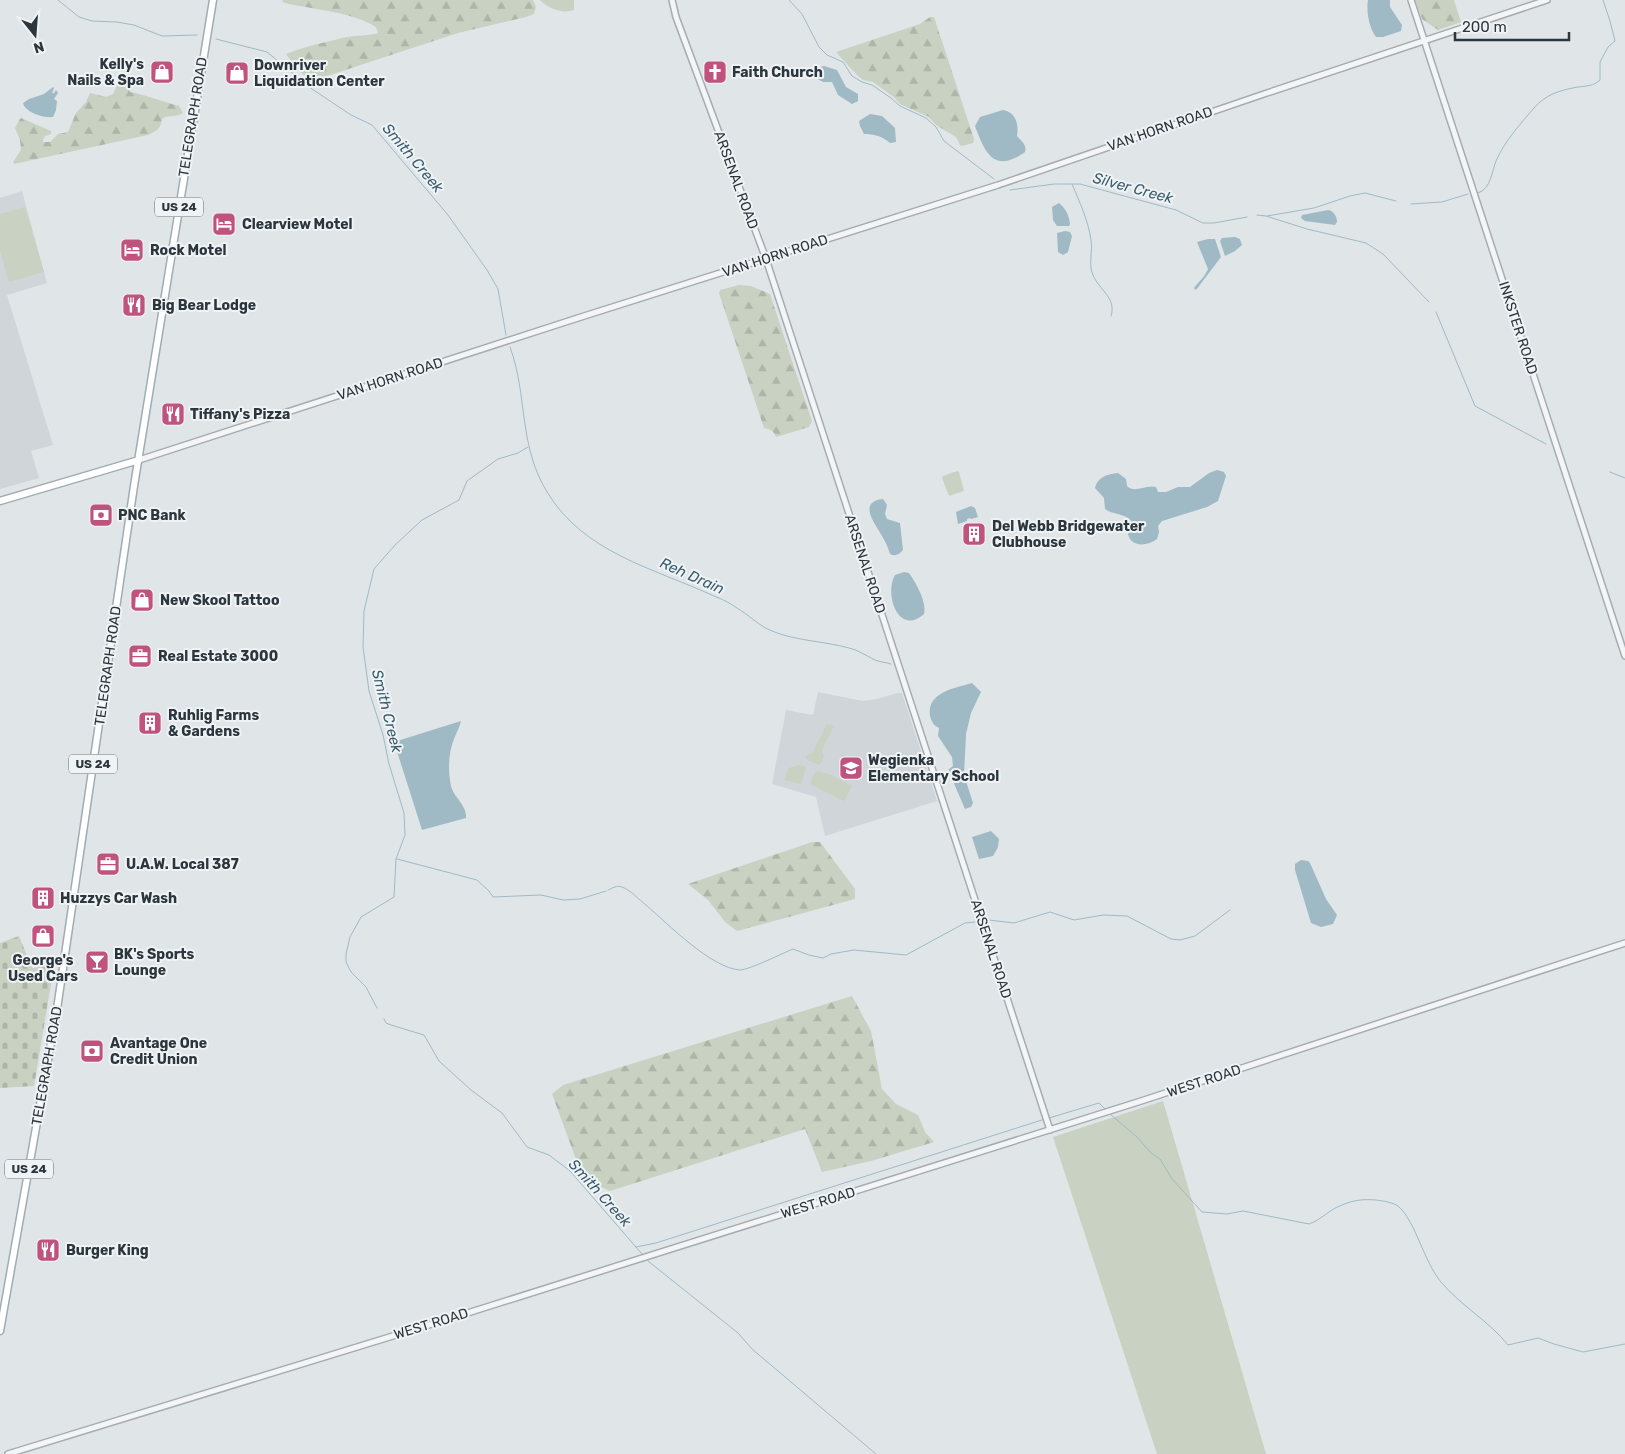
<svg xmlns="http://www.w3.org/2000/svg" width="1625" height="1454" font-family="Rubik,sans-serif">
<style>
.built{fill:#cfd5d9}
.forest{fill:url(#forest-firs)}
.cemetery{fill:url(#cemetery-stones)}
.park{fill:#c9d1c2}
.water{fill:#9fbac4}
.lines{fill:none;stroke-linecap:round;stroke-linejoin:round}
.stream{stroke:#9fbac4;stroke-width:1}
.minor-casing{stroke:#a6adb1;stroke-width:8}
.major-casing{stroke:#a1acb2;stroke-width:9}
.minor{stroke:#f3f5f6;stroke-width:5}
.major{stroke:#fff;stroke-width:6}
.labels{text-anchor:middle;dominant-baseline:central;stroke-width:4;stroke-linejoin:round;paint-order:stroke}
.shield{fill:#f0f3f5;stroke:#666f74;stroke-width:1}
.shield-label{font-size:12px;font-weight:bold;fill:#2b363d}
.poi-label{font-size:14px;font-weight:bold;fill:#2b363d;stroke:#f0f3f5;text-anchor:start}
.street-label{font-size:14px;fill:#2b363d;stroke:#f0f3f5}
.water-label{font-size:15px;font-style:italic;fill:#395d6d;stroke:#f0f3f5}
</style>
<defs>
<pattern id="forest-firs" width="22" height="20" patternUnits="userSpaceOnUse" patternTransform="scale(1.25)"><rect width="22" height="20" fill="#c9d1c2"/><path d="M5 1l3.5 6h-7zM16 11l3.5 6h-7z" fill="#adb4a8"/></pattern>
<pattern id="cemetery-stones" width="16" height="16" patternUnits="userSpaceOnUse" patternTransform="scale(1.25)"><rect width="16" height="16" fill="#c9d1c2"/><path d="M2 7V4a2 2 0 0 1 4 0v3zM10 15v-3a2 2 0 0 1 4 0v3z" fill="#adb4a8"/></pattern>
</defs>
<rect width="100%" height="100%" fill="#e0e5e8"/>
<!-- built -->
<path class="built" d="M 22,191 L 47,283 L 7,295 L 53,445 L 31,451 L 39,478 L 0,489 L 0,198 Z
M 818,692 L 863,701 L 876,699 L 898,693 L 902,693 L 937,801 L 825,836 L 816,797 L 772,784 L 786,710 L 813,715 Z"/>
<!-- forest -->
<path class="forest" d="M 283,0 L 533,0 L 536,7 L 534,14 L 526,17 L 458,33 L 312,81 L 299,71 L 286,54 C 306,46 326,42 347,37 C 357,35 368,36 378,33 L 376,27 C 351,12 318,10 289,4 L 282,2 Z
M 1415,0 L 1454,0 L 1461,22 L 1438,30 L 1422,19 Z
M 930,17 L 934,17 L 974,139 L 973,143 L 962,146 L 960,145 L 956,137 L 936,125 L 929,117 L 900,104 L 895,98 L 873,82 L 863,80 L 856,74 L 836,52 L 920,24 Z
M 117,85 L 128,87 L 130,92 C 147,95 163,102 179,106 L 183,113 C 176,118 169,114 162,119 C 161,128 157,131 148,135 L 14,164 L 13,162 L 21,150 L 20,140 L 15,128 L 20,119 L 21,118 L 51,131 L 51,134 L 45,136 L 43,140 L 43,142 L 50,142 L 58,134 L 68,132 L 76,113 L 86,102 L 90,93 L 106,97 L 113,94 Z
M 739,285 L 751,286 L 770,294 L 812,421 L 809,427 L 776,437 C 774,431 770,429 764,428 L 719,293 L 720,290 Z
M 812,842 L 820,842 L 855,889 L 855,899 L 737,931 L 725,922 L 708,900 L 688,884 Z
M 852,996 L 871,1031 L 882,1089 L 896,1104 L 918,1115 L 925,1132 L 934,1142 L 871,1161 L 822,1172 L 805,1129 L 610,1191 L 588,1181 L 577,1162 L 552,1094 L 563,1085 Z"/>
<!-- cemetery -->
<path class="cemetery" d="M 19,936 L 32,968 L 52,965 L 54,966 L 34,1086 L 0,1088 L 0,943 Z"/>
<!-- park -->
<path class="park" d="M 540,0 L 574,0 L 574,10 C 562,14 549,9 540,0 Z
M 25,207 L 44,272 L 9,282 L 0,251 L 0,214 Z
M 957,471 L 959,472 L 964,491 L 949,496 L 942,478 L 943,476 Z
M 827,724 L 834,726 L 822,750 L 824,757 L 820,765 L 807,760 L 805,756 L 812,753 Z
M 799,765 L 806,767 L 801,784 L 784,780 L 789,768 Z
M 818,771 L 831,775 L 852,786 L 844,801 L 810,784 L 815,773 Z
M 1163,1101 L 1266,1454 L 1157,1454 L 1053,1137 Z"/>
<!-- water -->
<path class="water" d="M 1368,0 L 1390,0 L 1390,7 L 1402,25 L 1401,31 L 1383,37 L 1376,37 C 1369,28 1366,11 1368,0 Z
M 824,66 L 837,70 L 846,87 L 858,94 L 858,101 L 852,104 L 838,95 L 832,82 L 823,82 L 811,75 L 814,69 Z
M 53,87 L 54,88 L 52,93 L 54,93 L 56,90 L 58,93 L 54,99 L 57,101 L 56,110 L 53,117 C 44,118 30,114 24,106 L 23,103 L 29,99 L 44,94 Z
M 1003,110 C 1016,112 1019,125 1017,136 C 1021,141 1027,144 1025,152 C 994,174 985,153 975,126 L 980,117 Z
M 870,114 L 882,116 L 895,128 L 896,142 L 890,143 C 882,136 874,134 864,134 L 860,126 L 859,121 Z
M 1059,203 C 1066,209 1069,215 1070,224 L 1069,226 L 1057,226 L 1053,220 L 1052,207 Z
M 1328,210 C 1334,211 1337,217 1337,222 L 1335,225 L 1305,221 L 1301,218 L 1302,215 Z
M 1065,231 L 1070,232 L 1072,236 L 1068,252 L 1063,255 L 1058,252 L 1057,233 Z
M 1235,237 L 1240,239 L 1242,245 L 1235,251 L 1225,256 L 1220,241 L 1222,238 Z
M 1208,239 L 1215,239 L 1221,257 L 1196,290 L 1194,288 C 1199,281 1205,277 1208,269 L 1197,242 Z
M 1217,470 L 1224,472 L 1226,476 L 1218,501 L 1207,507 L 1162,521 L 1158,526 L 1159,532 L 1157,539 C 1148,546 1131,548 1128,534 C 1129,531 1131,529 1132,526 C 1134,514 1112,515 1105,509 L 1104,498 L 1095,488 C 1097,477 1108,474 1118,473 L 1126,479 L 1127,486 C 1135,494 1145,484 1156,487 L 1158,492 L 1166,492 L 1178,487 L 1190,487 L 1209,473 Z
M 883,499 L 887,505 L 885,514 L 887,519 L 900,523 L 903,550 C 900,554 895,557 890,554 C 888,547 885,541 882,536 C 875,523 857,502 883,499 Z
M 971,506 L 975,508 L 978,517 L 971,519 L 970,518 L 967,519 L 967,521 L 958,524 L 956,512 Z
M 904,572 L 909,573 C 916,583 927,602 924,614 C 898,637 884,593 895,575 Z
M 972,683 L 981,692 L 971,713 L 966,734 L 964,775 L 973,803 L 971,807 L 965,809 L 949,772 L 949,769 L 953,766 L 952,757 L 938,736 L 939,728 C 933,725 932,722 930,716 C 926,692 956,688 972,683 Z
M 461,721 C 460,727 456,733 454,739 C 448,754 448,771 451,786 C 454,798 467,805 466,818 L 422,830 L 394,742 Z
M 991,831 L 999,839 L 998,847 L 993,856 L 979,859 L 972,837 Z
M 1301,860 L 1308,861 L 1310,863 L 1326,899 L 1337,915 L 1333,924 L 1321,927 L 1311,923 L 1295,870 L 1295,864 Z"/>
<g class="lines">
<!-- stream -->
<path class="stream" d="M 58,0 L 79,17 L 92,21 L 117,22 L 134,25 L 162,36 L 197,35
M 789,0 L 802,14 L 819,47 L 827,55 L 843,62 L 852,76 L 862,82 L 872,85 L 891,98 L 900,106 L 926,118 L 936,127 L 944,141 L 994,179
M 216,39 L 267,52 L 312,89 L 351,115 L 372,125 L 448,215 L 487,270 L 498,289 L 506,335
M 1072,184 C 1080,203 1088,220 1091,240 C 1093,251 1088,265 1093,275 C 1099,290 1117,298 1111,316
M 1010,190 L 1054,184 L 1080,184 L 1176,210 L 1203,223 L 1214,223 L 1247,217
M 1478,193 C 1491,189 1492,171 1496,161 C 1504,142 1521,123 1534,108 C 1546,94 1561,90 1578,87 C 1586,86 1594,86 1600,80 L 1600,62 L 1608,47 L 1615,41 L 1610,21 L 1603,0
M 1411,204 L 1442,202 L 1468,194
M 1257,215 L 1266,216 L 1307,229 L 1366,243 L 1383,254 L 1429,302
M 1267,216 L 1314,208 L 1350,196 L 1365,193 L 1396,201
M 1436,312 L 1475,406 L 1546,444
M 510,347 C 528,396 518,444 547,492 C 584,553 653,568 714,596 C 722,599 730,603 737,608 C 749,615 759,626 772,631 C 796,641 824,641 849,648 C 858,650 865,655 873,659 C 878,662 885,662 891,664
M 1610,472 L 1625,478
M 397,859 L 477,880 L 489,891 L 493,897 L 541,895 L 563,900 L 580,899 L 606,891
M 608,890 C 613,888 617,885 622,887 C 632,891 638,899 646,905 C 668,924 711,968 740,970 C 749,970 783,953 793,949 L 809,955 L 823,958 L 831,954 L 854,950 L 906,955 L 965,923 L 976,922
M 989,920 L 1014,923 L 1050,912 L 1074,920 L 1103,915 L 1127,916 L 1171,939 L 1180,940 L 1195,936 L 1230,910
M 377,1008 L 366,987 L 351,972 L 346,962 L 346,954 L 350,937 L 361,917 L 394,897 L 396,859 L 405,835 L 404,813 L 389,764 L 383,735 L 369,691 L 363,647 L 364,611 L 374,569 L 395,545 L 422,520 L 459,500 L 467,481 L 498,459 L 518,453 L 528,447
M 384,1019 L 386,1023 L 391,1025 L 424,1035 L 439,1061 L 471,1090 L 502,1113 L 527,1147 L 549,1155 L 570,1171 L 642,1254
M 1110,1114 L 1137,1137 L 1151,1153 L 1160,1159 L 1172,1179 L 1202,1212 L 1227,1214 L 1243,1211 L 1309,1224 C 1321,1220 1330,1209 1342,1205 C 1353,1200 1364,1199 1376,1200 C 1383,1201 1392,1202 1398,1206 C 1415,1220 1424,1262 1441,1282 C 1461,1306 1489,1321 1508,1345 L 1538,1338 L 1554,1344 L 1583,1352 L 1625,1344
M 1049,1118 L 1099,1103 L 1105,1109
M 636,1247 L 656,1243 L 1045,1119
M 648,1261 L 738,1333 L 752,1349 L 876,1454"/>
<!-- minor casing -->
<g class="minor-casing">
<path id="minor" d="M 672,0 L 676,17 L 766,259 L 1050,1130
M 1411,0 L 1625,656
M 139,460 L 581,317 L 998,185 L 1264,94 L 1547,0
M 8,1454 L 458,1316 L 1138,1102 L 1625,943"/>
</g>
<!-- major casing -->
<g class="major-casing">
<path id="major" d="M 0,501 L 139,460
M 0,1331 L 57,1009 L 134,486 L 213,0"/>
</g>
<!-- minor -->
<use href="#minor" class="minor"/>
<!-- major -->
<use href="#major" class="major"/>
</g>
<!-- icons -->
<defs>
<g id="shop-square" transform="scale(1.25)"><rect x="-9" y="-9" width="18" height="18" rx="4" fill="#bf537e" stroke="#f0f3f5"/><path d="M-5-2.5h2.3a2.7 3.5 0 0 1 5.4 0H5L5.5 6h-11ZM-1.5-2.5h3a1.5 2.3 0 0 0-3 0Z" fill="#fff"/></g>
<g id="church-square" transform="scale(1.25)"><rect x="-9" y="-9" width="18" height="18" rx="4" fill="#bf537e" stroke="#f0f3f5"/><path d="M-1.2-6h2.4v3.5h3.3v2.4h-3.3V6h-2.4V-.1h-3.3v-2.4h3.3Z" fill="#fff"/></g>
<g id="hotel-square" transform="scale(1.25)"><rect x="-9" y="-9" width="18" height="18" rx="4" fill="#bf537e" stroke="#f0f3f5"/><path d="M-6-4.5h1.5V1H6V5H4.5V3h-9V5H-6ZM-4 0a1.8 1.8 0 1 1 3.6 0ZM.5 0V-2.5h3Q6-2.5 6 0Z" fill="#fff"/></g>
<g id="restaurant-square" transform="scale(1.25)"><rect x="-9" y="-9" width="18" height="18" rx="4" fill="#bf537e" stroke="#f0f3f5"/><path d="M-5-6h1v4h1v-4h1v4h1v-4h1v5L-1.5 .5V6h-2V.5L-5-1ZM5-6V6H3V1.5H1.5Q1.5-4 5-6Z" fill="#fff"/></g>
<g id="bank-square" transform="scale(1.25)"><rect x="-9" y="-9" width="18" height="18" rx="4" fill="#bf537e" stroke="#f0f3f5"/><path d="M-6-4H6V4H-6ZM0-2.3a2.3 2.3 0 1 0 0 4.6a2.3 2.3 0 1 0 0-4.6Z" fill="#fff"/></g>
<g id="building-square" transform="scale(1.25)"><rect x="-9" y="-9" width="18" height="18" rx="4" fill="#bf537e" stroke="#f0f3f5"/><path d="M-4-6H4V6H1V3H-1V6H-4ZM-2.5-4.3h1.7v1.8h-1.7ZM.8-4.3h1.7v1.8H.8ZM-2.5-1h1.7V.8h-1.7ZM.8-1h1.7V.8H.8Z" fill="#fff"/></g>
<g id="office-square" transform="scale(1.25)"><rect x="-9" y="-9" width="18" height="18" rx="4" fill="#bf537e" stroke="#f0f3f5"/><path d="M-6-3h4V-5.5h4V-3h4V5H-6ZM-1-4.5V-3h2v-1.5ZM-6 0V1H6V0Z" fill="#fff"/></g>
<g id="school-square" transform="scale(1.25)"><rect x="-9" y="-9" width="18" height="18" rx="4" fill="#bf537e" stroke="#f0f3f5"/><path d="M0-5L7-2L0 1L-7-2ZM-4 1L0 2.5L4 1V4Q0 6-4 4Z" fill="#fff"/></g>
<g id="bar-square" transform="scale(1.25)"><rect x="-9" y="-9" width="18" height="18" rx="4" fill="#bf537e" stroke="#f0f3f5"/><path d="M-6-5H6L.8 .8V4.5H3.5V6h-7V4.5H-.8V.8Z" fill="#fff"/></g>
</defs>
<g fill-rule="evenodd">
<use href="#shop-square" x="162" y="72"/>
<use href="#church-square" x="715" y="72"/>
<use href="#shop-square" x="237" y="73"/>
<use href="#hotel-square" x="224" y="224"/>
<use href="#hotel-square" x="132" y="250"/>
<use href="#restaurant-square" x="134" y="305"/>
<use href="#restaurant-square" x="173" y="414"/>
<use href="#bank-square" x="101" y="515"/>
<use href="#building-square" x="974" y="534"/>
<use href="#shop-square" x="142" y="600"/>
<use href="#office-square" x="140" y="656"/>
<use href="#building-square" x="150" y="723"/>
<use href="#school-square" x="851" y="768"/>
<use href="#office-square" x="108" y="864"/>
<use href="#building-square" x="43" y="898"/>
<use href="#shop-square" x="43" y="936"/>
<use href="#bar-square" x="97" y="962"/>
<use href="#bank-square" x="92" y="1051"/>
<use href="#restaurant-square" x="48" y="1250"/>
</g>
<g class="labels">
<!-- shield labels -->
<g class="shield">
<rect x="155" y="197.5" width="48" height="19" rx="4"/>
<rect x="69" y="754.5" width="48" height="19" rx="4"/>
<rect x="5" y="1159.5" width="48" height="19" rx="4"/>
</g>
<g class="shield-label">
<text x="179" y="207">US 24</text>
<text x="93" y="764">US 24</text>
<text x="29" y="1169">US 24</text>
</g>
<!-- poi labels -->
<g class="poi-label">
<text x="144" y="64" text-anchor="end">Kelly's<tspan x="144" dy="16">Nails &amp; Spa</tspan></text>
<text x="254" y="65">Downriver<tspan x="254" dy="16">Liquidation Center</tspan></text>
<text x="732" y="72">Faith Church</text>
<text x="242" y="224">Clearview Motel</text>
<text x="150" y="250">Rock Motel</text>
<text x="152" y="305">Big Bear Lodge</text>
<text x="190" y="414">Tiffany's Pizza</text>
<text x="118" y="515">PNC Bank</text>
<text x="992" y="526">Del Webb Bridgewater<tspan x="992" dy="16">Clubhouse</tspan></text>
<text x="160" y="600">New Skool Tattoo</text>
<text x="158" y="656">Real Estate 3000</text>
<text x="168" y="715">Ruhlig Farms<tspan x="168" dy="16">&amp; Gardens</tspan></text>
<text x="868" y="760">Wegienka<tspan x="868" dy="16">Elementary School</tspan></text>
<text x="126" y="864">U.A.W. Local 387</text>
<text x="60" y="898">Huzzys Car Wash</text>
<text x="114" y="954">BK's Sports<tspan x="114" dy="16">Lounge</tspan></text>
<text x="43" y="960" text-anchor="middle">George's<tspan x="43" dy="16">Used Cars</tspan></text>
<text x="110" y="1043">Avantage One<tspan x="110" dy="16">Credit Union</tspan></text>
<text x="66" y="1250">Burger King</text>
</g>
<!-- street labels -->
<g class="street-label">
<text transform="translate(193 117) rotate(-81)">TELEGRAPH ROAD</text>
<text transform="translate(1160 129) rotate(-19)">VAN HORN ROAD</text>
<text transform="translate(736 180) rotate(70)">ARSENAL ROAD</text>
<text transform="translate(775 256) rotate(-18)">VAN HORN ROAD</text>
<text transform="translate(1518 328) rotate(72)">INKSTER ROAD</text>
<text transform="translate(390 379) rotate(-18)">VAN HORN ROAD</text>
<text transform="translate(865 564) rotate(72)">ARSENAL ROAD</text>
<text transform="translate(108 666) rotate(-82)">TELEGRAPH ROAD</text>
<text transform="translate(991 949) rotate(72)">ARSENAL ROAD</text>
<text transform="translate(47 1066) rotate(-80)">TELEGRAPH ROAD</text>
<text transform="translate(1204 1081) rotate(-18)">WEST ROAD</text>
<text transform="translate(818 1203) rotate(-17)">WEST ROAD</text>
<text transform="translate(431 1324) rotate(-17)">WEST ROAD</text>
</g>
<!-- water labels -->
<g class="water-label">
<text transform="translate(413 158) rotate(50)">Smith Creek</text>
<text transform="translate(1133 188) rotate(15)">Silver Creek</text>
<text transform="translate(692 576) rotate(24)">Reh Drain</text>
<text transform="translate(387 711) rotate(76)">Smith Creek</text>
<text transform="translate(600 1193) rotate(48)">Smith Creek</text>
</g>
</g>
<!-- north arrow -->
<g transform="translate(35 35) rotate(163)" stroke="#f0f3f5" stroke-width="4" paint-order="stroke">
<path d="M0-4L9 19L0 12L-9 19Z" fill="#2b363d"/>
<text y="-8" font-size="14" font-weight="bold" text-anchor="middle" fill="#2b363d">N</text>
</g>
<!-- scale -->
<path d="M1455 32v8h114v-8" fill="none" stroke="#2b363d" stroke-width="2.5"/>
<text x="1462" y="32" font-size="15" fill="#2b363d" stroke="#f0f3f5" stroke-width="4" paint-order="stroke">200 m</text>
</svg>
